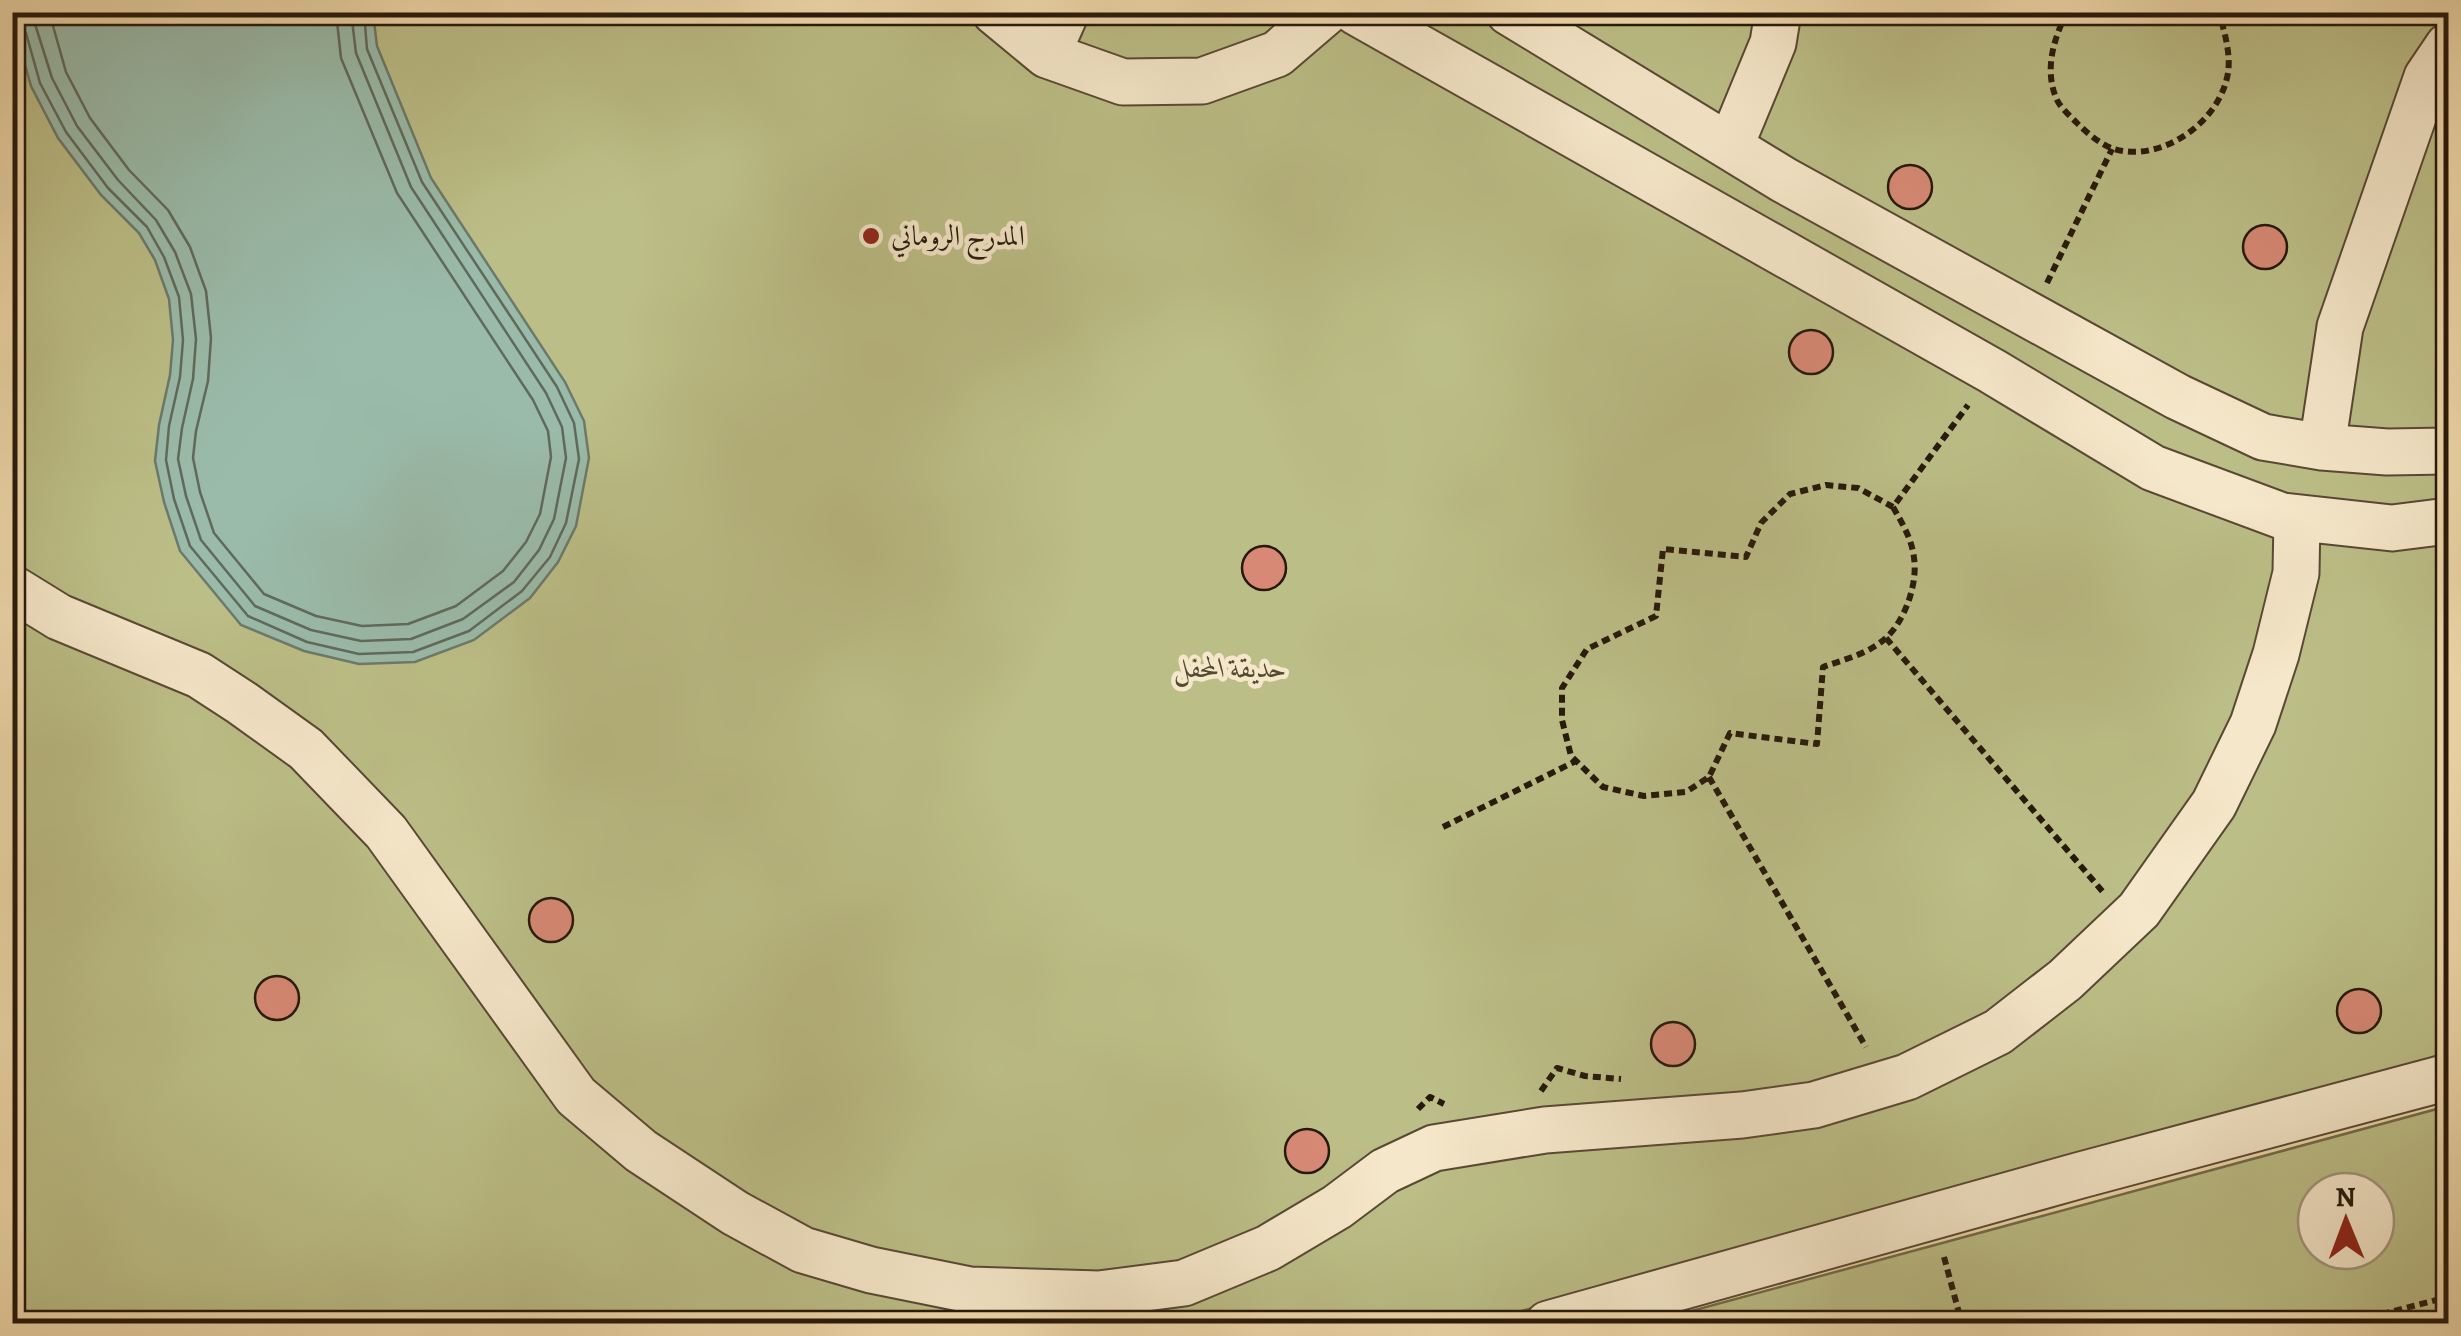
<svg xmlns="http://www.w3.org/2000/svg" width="2461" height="1336" font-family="Alegreya,Amiri,serif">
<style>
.green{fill:#bcbe87;stroke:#716c4a;stroke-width:2.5;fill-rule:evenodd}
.water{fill:#9abbaa;stroke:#6c7a6b;stroke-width:2.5}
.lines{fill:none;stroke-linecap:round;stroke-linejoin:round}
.shore{stroke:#606a5b;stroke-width:2.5}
.building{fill:#d78975;stroke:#26190c;stroke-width:2.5}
.street-casing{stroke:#584934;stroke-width:49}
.path{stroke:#26190c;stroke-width:6;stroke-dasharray:8 5;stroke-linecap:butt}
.street{stroke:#f5e7c9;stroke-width:45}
.poi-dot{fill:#8f2418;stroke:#f5e7c9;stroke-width:4}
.labels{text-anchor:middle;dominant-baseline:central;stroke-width:9;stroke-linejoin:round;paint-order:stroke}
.poi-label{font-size:28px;fill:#26190c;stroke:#f5e7c9;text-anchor:start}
.park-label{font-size:28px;font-style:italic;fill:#534b31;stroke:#f5e7c9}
</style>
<rect width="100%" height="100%" fill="#f0daac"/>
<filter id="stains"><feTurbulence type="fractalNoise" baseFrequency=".002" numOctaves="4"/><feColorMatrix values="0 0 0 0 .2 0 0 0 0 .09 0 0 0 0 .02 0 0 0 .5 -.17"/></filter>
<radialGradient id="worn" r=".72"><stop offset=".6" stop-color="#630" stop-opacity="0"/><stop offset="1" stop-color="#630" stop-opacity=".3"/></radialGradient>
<!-- green -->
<path class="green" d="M 12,13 L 2448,13 L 2448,1057 L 1478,1323 L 13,1323 Z
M 2448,1106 L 2448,1323 L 1647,1323 ZM 2316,1191 L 2376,1191 L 2376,1251 L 2316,1251 Z"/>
<!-- water -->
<path class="water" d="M 17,13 L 373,13 L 377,46 L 431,178 L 565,382 L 584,421 L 589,458 L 576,526 L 558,562 L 530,598 L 474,640 L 415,662 L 359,664 L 304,651 L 241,625 L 180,551 L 164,502 L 155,461 L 159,425 L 170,375 L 173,340 L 169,299 L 155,260 L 139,233 L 101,195 L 58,138 L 31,86 L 16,33 Z"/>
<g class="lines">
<!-- shore -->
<path class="shore" d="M 45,12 L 53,26 L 66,72 L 90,118 L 129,170 L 168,210 L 190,247 L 206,291 L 211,338 L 208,381 L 196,431 L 193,458 L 200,492 L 214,533 L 264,594 L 316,616 L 362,626 L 408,624 L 456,606 L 503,571 L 526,542 L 540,514 L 551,457 L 548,431 L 533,400 L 397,193 L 341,58 L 336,12
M 12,14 L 26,17 L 35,24 L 52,78 L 77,126 L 118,180 L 156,220 L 175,252 L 191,294 L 196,339 L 193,379 L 182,428 L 178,459 L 186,496 L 201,540 L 255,606 L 311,630 L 361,641 L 411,639 L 463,619 L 514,582 L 539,550 L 554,519 L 566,458 L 562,427 L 546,393 L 411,187 L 356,53 L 351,12
M 12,27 L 21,28 L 26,33 L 40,83 L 66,132 L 108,188 L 147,227 L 164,257 L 179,297 L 183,340 L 180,377 L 169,426 L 166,460 L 174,499 L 190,546 L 248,616 L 307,642 L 359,654 L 413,652 L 469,631 L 522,591 L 550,557 L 566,523 L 579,459 L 574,423 L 557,387 L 422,182 L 367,49 L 364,12"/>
</g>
<!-- building -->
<path class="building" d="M1888 187a22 22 0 1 1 44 0a22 22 0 1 1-44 0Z
M2243 247a22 22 0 1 1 44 0a22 22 0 1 1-44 0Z
M1789 352a22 22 0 1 1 44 0a22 22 0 1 1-44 0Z
M1242 568a22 22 0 1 1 44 0a22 22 0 1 1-44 0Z
M529 920a22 22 0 1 1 44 0a22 22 0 1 1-44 0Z
M255 998a22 22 0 1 1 44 0a22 22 0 1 1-44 0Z
M2337 1011a22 22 0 1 1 44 0a22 22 0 1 1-44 0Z
M1651 1044a22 22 0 1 1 44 0a22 22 0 1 1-44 0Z
M1285 1151a22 22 0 1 1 44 0a22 22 0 1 1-44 0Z"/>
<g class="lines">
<!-- street casing -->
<g class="street-casing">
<path id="street" d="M 995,12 L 1047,55 L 1123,82 L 1202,81 L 1277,54 L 1326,12
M 1356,12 L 1992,371 L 2153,468 L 2282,516 L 2392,528 L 2448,521
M 1509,12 L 1784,180 L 2178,397 L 2263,437 L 2322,447 L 2387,452 L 2448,451
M 1047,55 L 1066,12
M 1730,147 L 1773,43 L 1778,12
M 2322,447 L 2340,327 L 2427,77 L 2448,46
M 12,588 L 59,617 L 199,675 L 242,703 L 306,749 L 386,832 L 576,1096 L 641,1151 L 735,1213 L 803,1250 L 871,1270 L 970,1290 L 1099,1294 L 1184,1283 L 1268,1248 L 1337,1207 L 1385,1171 L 1434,1148 L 1545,1130 L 1742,1115 L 1814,1105 L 1907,1077 L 1998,1032 L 2065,980 L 2139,910 L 2214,804 L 2253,724 L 2276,654 L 2296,573 L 2297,518
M 1548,1324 L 2081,1175 L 2448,1077"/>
</g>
<!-- path -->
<path class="path" d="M 2067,12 C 2053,40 2044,71 2057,100 C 2061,108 2070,116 2077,123 C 2086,132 2101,145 2114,149 C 2162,163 2220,122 2228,73 C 2231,53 2224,31 2219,12
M 2047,283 L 2112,149
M 1893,507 C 1902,523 1912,539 1914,558 C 1918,583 1905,620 1887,637 C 1869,654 1845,659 1823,667 L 1817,744 L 1730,733 L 1709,777 L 1686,792 L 1644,796 L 1603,787 L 1571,756 L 1562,720 L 1562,688 L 1587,649 L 1656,616 L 1663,549 L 1746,557 L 1761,523 L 1790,494 L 1826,485 L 1858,488 L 1893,507 L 1968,405
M 1886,638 L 2103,892
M 1709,777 L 1866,1047
M 1443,827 L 1576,761
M 1541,1091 L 1557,1068 L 1585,1076 L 1621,1079
M 1418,1109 L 1430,1097 L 1444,1104
M 1944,1257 L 1962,1324
M 2344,1324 L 2448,1297"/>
<!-- street -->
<use href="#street" class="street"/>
</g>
<!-- markers -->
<circle class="poi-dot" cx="871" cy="236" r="10"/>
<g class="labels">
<!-- poi labels -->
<g class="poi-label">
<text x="891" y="236">المدرج الروماني</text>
</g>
<!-- park labels -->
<g class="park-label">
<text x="1230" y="668">حديقة المحفل</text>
</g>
</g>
<!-- margin -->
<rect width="2461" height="1336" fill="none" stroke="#f0daac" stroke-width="50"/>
<rect x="15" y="15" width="2431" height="1306" fill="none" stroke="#26190c" stroke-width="5"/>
<rect x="25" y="25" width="2411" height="1286" fill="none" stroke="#26190c" stroke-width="2.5"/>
<!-- north arrow -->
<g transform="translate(2346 1221) rotate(359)"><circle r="48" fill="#f5e7c9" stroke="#a2957d" stroke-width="2.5"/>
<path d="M0-8L18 38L0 25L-18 38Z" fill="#8f2418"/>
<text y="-15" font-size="28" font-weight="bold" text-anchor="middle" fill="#26190c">N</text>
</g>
<rect width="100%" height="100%" filter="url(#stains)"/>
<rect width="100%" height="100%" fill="url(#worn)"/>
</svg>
